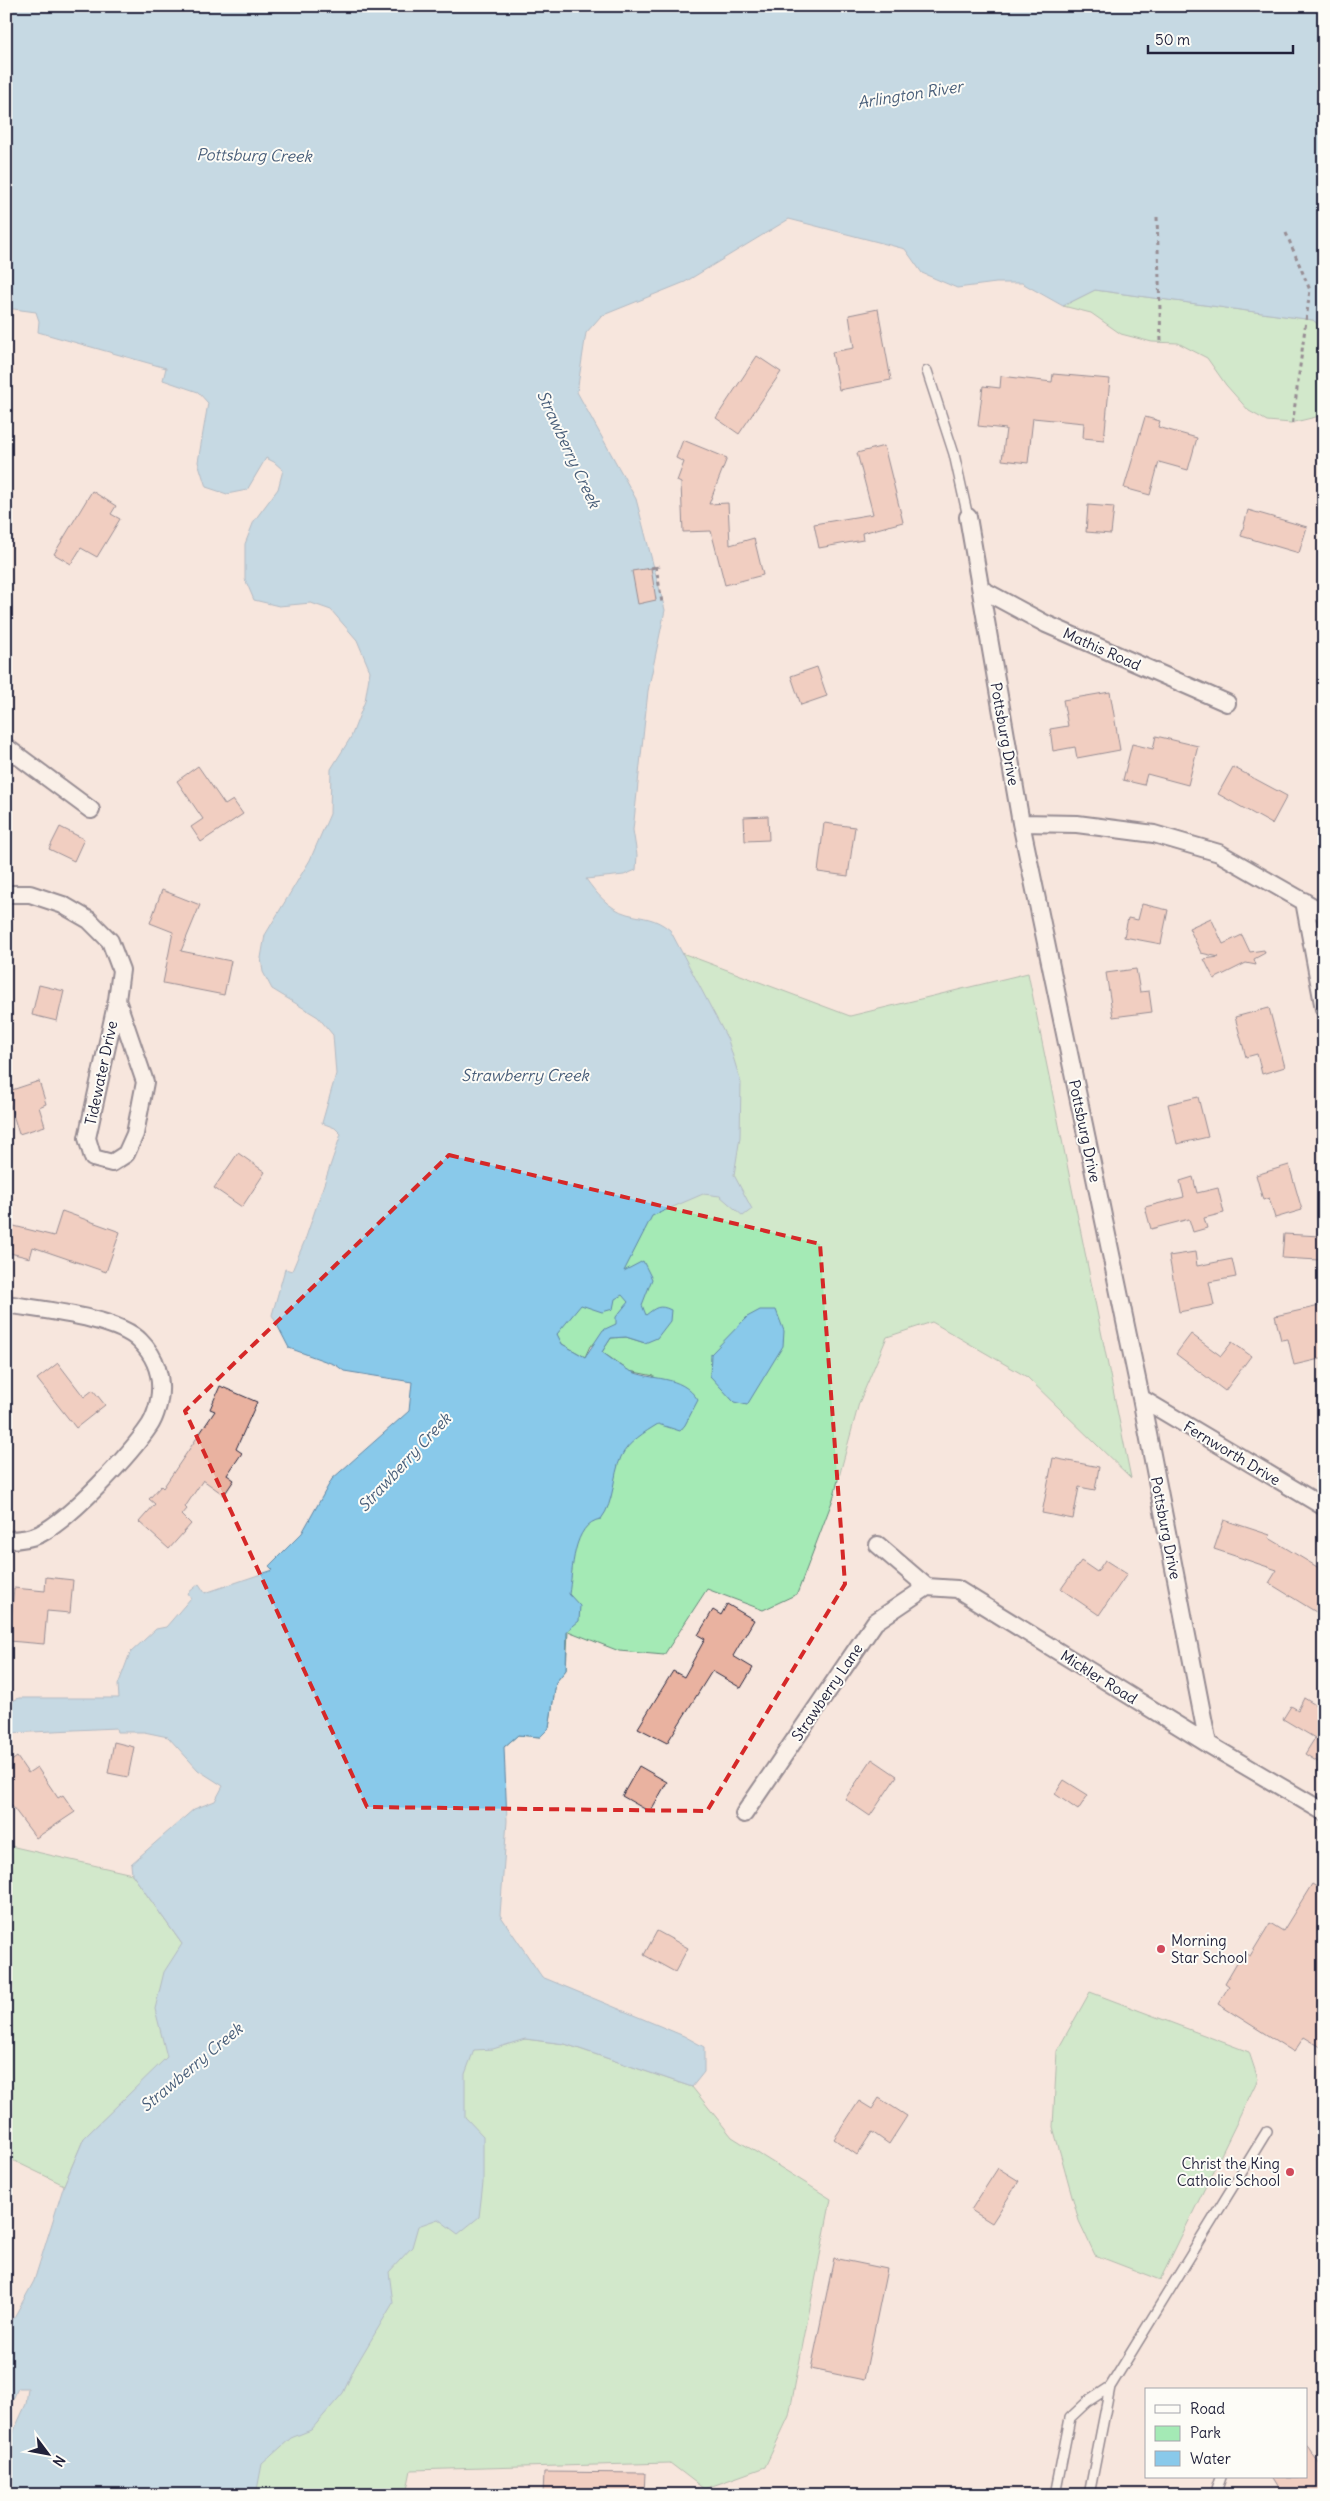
<svg xmlns="http://www.w3.org/2000/svg" width="1330" height="2501" font-family="Delius,sans-serif">
<style>
.green{fill:#a4eab5;stroke:#638678;fill-rule:evenodd}
.water{fill:#89c9ea;stroke:#6086a4;fill-rule:evenodd}
.building{fill:#e9b2a0;stroke:#22223b}
.lines{fill:none;stroke-linecap:round;stroke-linejoin:round}
.service-casing{stroke:#22223b;stroke-width:12}
.minor-casing{stroke:#22223b;stroke-width:20}
.path{stroke:#22223b;stroke-width:3;stroke-dasharray:4 4;stroke-linecap:butt}
.service{stroke:#fdfcf7;stroke-width:9}
.minor{stroke:#fdfcf7;stroke-width:16}
.marked{fill:none;stroke:#d62828;stroke-width:4;stroke-dasharray:10 6;stroke-linejoin:round}
.poi-dot{fill:#d1495b;stroke:#fdfcf7;stroke-width:2}
.labels{text-anchor:middle;dominant-baseline:central;stroke-width:4;stroke-linejoin:round;paint-order:stroke}
.street-label{font-size:15px;fill:#22223b;stroke:#fdfcf7}
.poi-label{font-size:15px;fill:#22223b;stroke:#fdfcf7;text-anchor:start}
.water-label{font-size:16px;font-style:italic;fill:#465c78;stroke:#fdfcf7}
</style>
<rect width="100%" height="100%" fill="#f7e6dd"/>
<filter id="ink" filterUnits="userSpaceOnUse"><feTurbulence type="fractalNoise" baseFrequency=".02" numOctaves="2"/><feDisplacementMap in="SourceGraphic" scale="10" xChannelSelector="R" yChannelSelector="G"/><feConvolveMatrix kernelMatrix="1 2 1 2 8 2 1 2 1" color-interpolation-filters="sRGB"/></filter>
<g filter="url(#ink)">
<!-- green -->
<path class="green" d="M 1095,290 L 1313,320 L 1324,329 L 1324,415 L 1291,423 L 1267,421 L 1249,411 L 1226,385 L 1207,358 L 1178,343 L 1152,342 L 1121,334 L 1091,313 L 1063,306 Z
M 682,953 L 850,1016 L 1028,973 L 1131,1478 L 1027,1377 L 932,1322 L 887,1337 L 859,1403 L 833,1499 L 797,1594 L 763,1610 L 707,1589 L 664,1655 L 619,1651 L 568,1631 L 566,1670 L 556,1682 L 549,1728 L 540,1737 L 518,1735 L 504,1747 L 559,1573 L 654,1376 L 629,1371 L 602,1352 L 611,1338 L 626,1337 L 645,1343 L 646,1316 L 590,1346 L 585,1357 L 562,1344 L 557,1335 ZM 747,1317 L 734,1402 L 725,1391 Z
M 6,1845 L 132,1874 L 182,1944 L 249,1980 L 84,2138 L 64,2185 L 6,2157 Z
M 1090,1992 L 1249,2052 L 1258,2079 L 1160,2280 L 1095,2255 L 1079,2221 L 1053,2127 L 1057,2051 Z
M 391,2033 L 525,2039 L 565,2044 L 692,2087 L 732,2137 L 831,2199 L 789,2416 L 765,2467 L 704,2489 L 670,2463 L 411,2470 L 406,2495 L 86,2495 Z"/>
<!-- water -->
<path class="water" d="M 6,6 L 1324,6 L 1324,329 L 1313,320 L 1095,290 L 1063,306 L 1022,283 L 996,283 L 957,288 L 922,273 L 905,249 L 789,219 L 685,282 L 601,316 L 586,333 L 577,392 L 636,499 L 665,610 L 648,691 L 633,830 L 637,855 L 636,870 L 624,875 L 586,879 C 596,893 609,909 627,914 C 645,919 654,917 670,930 L 728,1040 L 741,1083 L 740,1137 L 734,1175 L 752,1209 L 743,1216 L 720,1196 L 703,1194 L 652,1216 L 624,1271 L 643,1261 L 652,1279 L 642,1305 L 646,1315 C 655,1308 659,1304 671,1310 L 670,1321 L 657,1338 L 645,1343 L 626,1337 L 611,1338 L 602,1352 C 610,1358 619,1365 628,1370 C 652,1382 680,1373 698,1400 L 685,1425 L 680,1431 L 658,1424 C 645,1432 628,1442 621,1457 C 612,1477 615,1501 601,1519 C 572,1523 573,1572 569,1594 L 580,1606 L 579,1621 L 567,1631 L 566,1670 L 556,1682 L 549,1728 L 540,1737 L 518,1735 L 504,1747 L 507,1821 L 500,1915 L 542,1977 L 684,2036 L 704,2047 L 704,2072 L 692,2087 L 565,2044 L 525,2039 L 493,2049 L 474,2050 L 465,2074 L 465,2117 L 483,2136 L 483,2183 L 479,2217 L 458,2234 L 438,2219 L 418,2226 L 412,2247 L 389,2272 L 393,2303 L 355,2367 L 343,2393 L 311,2430 L 291,2438 L 262,2464 L 256,2495 L 6,2495 L 6,2448 L 26,2404 L 28,2388 L 18,2388 L 6,2415 L 6,2328 L 11,2323 L 34,2281 L 64,2185 L 84,2138 L 167,2057 L 155,2009 L 164,1972 L 182,1944 L 132,1874 L 131,1864 L 194,1809 L 215,1801 L 223,1786 L 198,1770 L 168,1737 L 144,1732 L 117,1732 L 116,1728 L 11,1733 L 6,1726 L 6,1704 L 19,1698 L 119,1698 L 118,1685 L 130,1653 L 156,1629 L 166,1627 L 191,1598 L 188,1593 L 199,1584 L 205,1593 L 273,1570 L 269,1566 L 302,1533 L 332,1479 L 409,1411 L 412,1382 L 344,1371 L 336,1365 L 289,1348 L 272,1315 L 285,1269 L 292,1271 L 305,1240 L 341,1134 L 335,1128 L 322,1123 L 336,1074 L 333,1035 L 318,1017 L 272,989 L 263,972 L 261,958 L 265,935 L 310,860 L 330,814 L 331,769 L 351,737 L 365,701 L 370,671 L 357,640 L 331,610 L 311,603 L 279,606 L 254,600 L 245,579 L 245,544 L 254,521 L 278,489 L 283,470 L 274,462 L 266,458 L 247,490 L 227,494 L 206,487 L 198,462 L 208,403 L 198,392 L 163,380 L 166,368 L 38,332 L 39,321 L 36,312 L 6,308 ZM 622,1295 L 628,1302 L 616,1317 L 616,1324 L 603,1330 L 585,1357 L 562,1344 L 557,1334 L 581,1305 L 602,1312 L 613,1309 L 615,1299 Z
M 760,1310 L 776,1310 L 784,1331 L 783,1346 L 747,1405 L 734,1402 L 710,1376 L 711,1354 L 747,1317 Z"/>
<!-- building -->
<path class="building" d="M 878,309 L 891,380 L 839,390 L 832,352 L 854,348 L 849,315 Z
M 757,356 L 781,372 L 739,434 L 716,418 Z
M 1053,374 L 1110,379 L 1104,440 L 1083,438 L 1084,423 L 1033,418 L 1028,463 L 1002,460 L 1006,429 L 978,426 L 983,386 L 1000,388 L 1001,376 L 1052,382 Z
M 1145,417 L 1160,421 L 1158,427 L 1197,438 L 1188,470 L 1159,462 L 1150,495 L 1124,488 Z
M 683,440 L 727,458 L 709,504 L 728,503 L 730,545 L 754,538 L 763,575 L 725,585 L 711,531 L 683,532 L 681,483 L 677,481 L 684,462 L 676,458 Z
M 884,446 L 903,522 L 862,533 L 863,540 L 819,548 L 814,524 L 873,514 L 857,453 Z
M 92,491 L 116,506 L 111,514 L 120,519 L 97,557 L 81,548 L 71,564 L 54,554 Z
M 1088,505 L 1114,507 L 1111,534 L 1086,532 Z
M 1248,510 L 1307,527 L 1299,553 L 1241,536 Z
M 651,568 L 656,600 L 638,604 L 632,571 Z
M 817,667 L 827,696 L 801,705 L 791,676 Z
M 1110,692 L 1120,750 L 1077,758 L 1075,747 L 1053,751 L 1050,729 L 1068,726 L 1063,700 Z
M 1156,736 L 1198,746 L 1188,785 L 1147,774 L 1144,785 L 1123,780 L 1132,744 L 1153,749 Z
M 198,766 L 225,805 L 233,800 L 243,814 L 201,842 L 191,827 L 203,819 L 177,781 Z
M 1233,767 L 1287,796 L 1272,824 L 1218,794 Z
M 768,816 L 769,840 L 745,841 L 744,817 Z
M 824,823 L 855,827 L 848,876 L 818,872 Z
M 60,827 L 84,839 L 74,861 L 49,849 Z
M 162,890 L 200,905 L 181,951 L 231,961 L 224,995 L 163,983 L 173,932 L 150,923 Z
M 1142,904 L 1168,910 L 1161,944 L 1124,937 L 1128,918 L 1138,920 Z
M 1211,918 L 1223,944 L 1242,935 L 1250,952 L 1264,950 L 1265,953 L 1254,959 L 1256,965 L 1246,963 L 1214,979 L 1204,959 L 1219,957 L 1201,953 L 1189,928 Z
M 1136,969 L 1140,992 L 1149,991 L 1152,1012 L 1113,1017 L 1106,973 Z
M 39,985 L 64,991 L 57,1021 L 32,1015 Z
M 1269,1008 L 1285,1067 L 1262,1074 L 1257,1054 L 1246,1057 L 1235,1017 Z
M 39,1081 L 46,1104 L 39,1107 L 45,1126 L 19,1134 L 6,1092 Z
M 1198,1097 L 1208,1137 L 1177,1144 L 1168,1104 Z
M 238,1153 L 265,1172 L 242,1207 L 214,1188 Z
M 1289,1165 L 1302,1210 L 1275,1218 L 1269,1198 L 1263,1200 L 1256,1175 Z
M 1193,1177 L 1197,1193 L 1218,1188 L 1224,1213 L 1204,1218 L 1207,1228 L 1193,1232 L 1189,1219 L 1151,1229 L 1145,1207 L 1184,1197 L 1180,1181 Z
M 62,1211 L 120,1232 L 106,1272 L 33,1247 L 30,1258 L 6,1252 L 6,1224 L 54,1236 Z
M 1284,1234 L 1320,1236 L 1319,1260 L 1282,1258 Z
M 1195,1252 L 1197,1266 L 1232,1259 L 1236,1277 L 1209,1282 L 1214,1305 L 1179,1312 L 1169,1256 Z
M 1324,1305 L 1324,1358 L 1294,1365 L 1288,1339 L 1281,1340 L 1275,1316 Z
M 1191,1334 L 1221,1356 L 1232,1342 L 1251,1356 L 1225,1391 L 1176,1354 Z
M 58,1363 L 84,1397 L 93,1390 L 105,1405 L 76,1428 L 37,1379 Z
M 220,1386 L 257,1402 L 236,1449 L 242,1453 L 227,1475 L 234,1480 L 224,1495 L 203,1480 L 185,1507 L 187,1509 L 182,1515 L 191,1524 L 169,1549 L 139,1522 L 155,1504 L 149,1499 L 161,1486 L 163,1488 L 215,1411 L 210,1409 Z
M 1053,1458 L 1099,1467 L 1095,1490 L 1079,1487 L 1073,1519 L 1042,1513 Z
M 1224,1520 L 1270,1535 L 1269,1538 L 1324,1571 L 1324,1600 L 1316,1612 L 1269,1583 L 1277,1570 L 1214,1549 Z
M 1105,1560 L 1127,1574 L 1099,1615 L 1061,1589 L 1081,1561 L 1097,1572 Z
M 46,1577 L 73,1580 L 70,1613 L 47,1611 L 44,1644 L 9,1641 L 14,1588 L 45,1591 Z
M 727,1604 L 754,1620 L 733,1656 L 753,1668 L 741,1688 L 712,1671 L 667,1743 L 638,1728 L 673,1671 L 684,1677 L 705,1639 L 698,1635 L 713,1610 L 721,1615 Z
M 1304,1698 L 1324,1710 L 1324,1766 L 1305,1754 L 1315,1738 L 1283,1719 L 1291,1706 L 1298,1710 Z
M 114,1742 L 134,1747 L 128,1777 L 108,1773 Z
M 17,1757 L 28,1773 L 37,1767 L 58,1798 L 63,1795 L 75,1812 L 36,1838 L 6,1798 L 6,1765 Z
M 872,1759 L 897,1776 L 870,1816 L 845,1799 Z
M 639,1766 L 667,1782 L 650,1812 L 622,1796 Z
M 1064,1780 L 1088,1795 L 1078,1810 L 1055,1794 Z
M 1312,1884 L 1324,1891 L 1324,2049 L 1304,2037 L 1294,2052 L 1218,2004 L 1229,1986 L 1225,1983 L 1243,1952 L 1250,1956 L 1270,1923 L 1283,1931 Z
M 657,1931 L 688,1948 L 675,1972 L 644,1955 Z
M 879,2098 L 907,2116 L 889,2144 L 872,2132 L 857,2155 L 834,2139 L 859,2101 L 872,2109 Z
M 998,2168 L 1019,2181 L 992,2223 L 971,2210 Z
M 834,2258 L 887,2269 L 864,2380 L 811,2369 Z
M 1306,2443 L 1324,2470 L 1324,2495 L 1282,2495 L 1271,2477 L 1306,2477 Z
M 544,2472 L 645,2473 L 644,2495 L 543,2495 Z"/>
<g class="lines">
<!-- service casing -->
<g class="service-casing">
<path id="service" d="M 927,371 L 954,454 L 968,517
M 1055,2495 L 1070,2418 L 1087,2402 L 1110,2387
M 1089,2495 L 1110,2387 L 1267,2131
M 1215,2495 L 1221,2477"/>
</g>
<!-- minor casing -->
<g class="minor-casing">
<path id="minor" d="M 968,517 L 1021,823 L 1141,1398 L 1208,1744
M 981,589 L 1046,624 L 1227,703
M 6,747 L 91,810
M 1021,823 L 1077,824 L 1154,834 L 1219,853 L 1324,913
M 6,894 L 30,894 L 63,905 L 89,920 L 110,941 L 121,970 L 117,1000 L 87,1138 L 93,1158 L 112,1163 L 126,1154 L 135,1134 L 145,1082 L 117,1000
M 1304,901 L 1324,1009
M 6,1304 C 40,1310 118,1317 140,1341 C 156,1357 163,1378 159,1400 C 158,1407 154,1419 150,1425 C 130,1455 71,1518 40,1534 C 30,1539 17,1540 6,1540
M 1141,1398 L 1324,1507
M 878,1545 L 927,1587 L 957,1589 L 1208,1744 L 1324,1812
M 744,1814 L 875,1622 L 927,1587"/>
</g>
<!-- path -->
<path class="path" d="M 1157,217 L 1161,342
M 1286,233 L 1310,290 L 1292,427
M 656,566 L 662,603
M 651,568 L 660,566"/>
<!-- service -->
<use href="#service" class="service"/>
<!-- minor -->
<use href="#minor" class="minor"/>
</g>
</g>
<!-- marked area -->
<path d="M0 0H1330V2501H0ZM 449,1155 L 820,1244 L 845,1584 L 707,1811 L 367,1807 L 185,1411 Z" fill="#f7e6dd" fill-opacity=".55" fill-rule="evenodd"/>
<path class="marked" d="M 449,1155 L 820,1244 L 845,1584 L 707,1811 L 367,1807 L 185,1411 Z"/>
<!-- markers -->
<g class="poi-dot">
<circle cx="1161" cy="1949" r="5"/>
<circle cx="1290" cy="2172" r="5"/>
</g>
<g class="labels">
<!-- street labels -->
<g class="street-label">
<text transform="translate(1102 649) rotate(24)">Mathis Road</text>
<text transform="translate(1005 734) rotate(80)">Pottsburg Drive</text>
<text transform="translate(101 1073) rotate(-78)">Tidewater Drive</text>
<text transform="translate(1085 1131) rotate(78)">Pottsburg Drive</text>
<text transform="translate(1232 1453) rotate(31)">Fernworth Drive</text>
<text transform="translate(1166 1528) rotate(79)">Pottsburg Drive</text>
<text transform="translate(1099 1677) rotate(32)">Mickler Road</text>
<text transform="translate(827 1692) rotate(-56)">Strawberry Lane</text>
</g>
<!-- poi labels -->
<g class="poi-label">
<text x="1171" y="1940">Morning<tspan x="1171" dy="17">Star School</tspan></text>
<text x="1280" y="2163" text-anchor="end">Christ the King<tspan x="1280" dy="17">Catholic School</tspan></text>
</g>
<!-- water labels -->
<g class="water-label">
<text transform="translate(910 94) rotate(-9)">Arlington River</text>
<text transform="translate(254 155) rotate(1)">Pottsburg Creek</text>
<text transform="translate(569 449) rotate(65)">Strawberry Creek</text>
<text x="525" y="1075">Strawberry Creek</text>
<text transform="translate(404 1462) rotate(-47)">Strawberry Creek</text>
<text transform="translate(191 2067) rotate(-40)">Strawberry Creek</text>
</g>
</g>
<!-- margin -->
<rect width="1330" height="2501" fill="none" stroke="#fdfcf7" stroke-width="25"/>
<rect x="12" y="12" width="1305" height="2476" fill="none" stroke="#22223b" stroke-width="2" filter="url(#ink)"/>
<!-- legend -->
<rect x="1145" y="2388" width="162" height="90" fill="#fdfcf7" stroke="#a5a5ac"/>
<rect x="1155" y="2405" width="25" height="8" fill="#fdfcf7" stroke="#a5a5ac"/>
<text x="1190" y="2414" font-size="15" fill="#22223b">Road</text>
<rect x="1155" y="2426" width="25" height="15" fill="#a4eab5" stroke="#a5a5ac"/>
<text x="1190" y="2438" font-size="15" fill="#22223b">Park</text>
<rect x="1155" y="2451" width="25" height="15" fill="#89c9ea" stroke="#a5a5ac"/>
<text x="1190" y="2464" font-size="15" fill="#22223b">Water</text>
<!-- north arrow -->
<g transform="translate(48 2454) rotate(122)" stroke="#fdfcf7" stroke-width="4" paint-order="stroke">
<path d="M0-4L9 19L0 12L-9 19Z" fill="#22223b"/>
<text y="-8" font-size="14" font-weight="bold" text-anchor="middle" fill="#22223b">N</text>
</g>
<!-- scale -->
<path d="M1148 45v8h145v-8" fill="none" stroke="#22223b" stroke-width="2.5"/>
<text x="1155" y="45" font-size="15" fill="#22223b" stroke="#fdfcf7" stroke-width="4" paint-order="stroke">50 m</text>
</svg>
